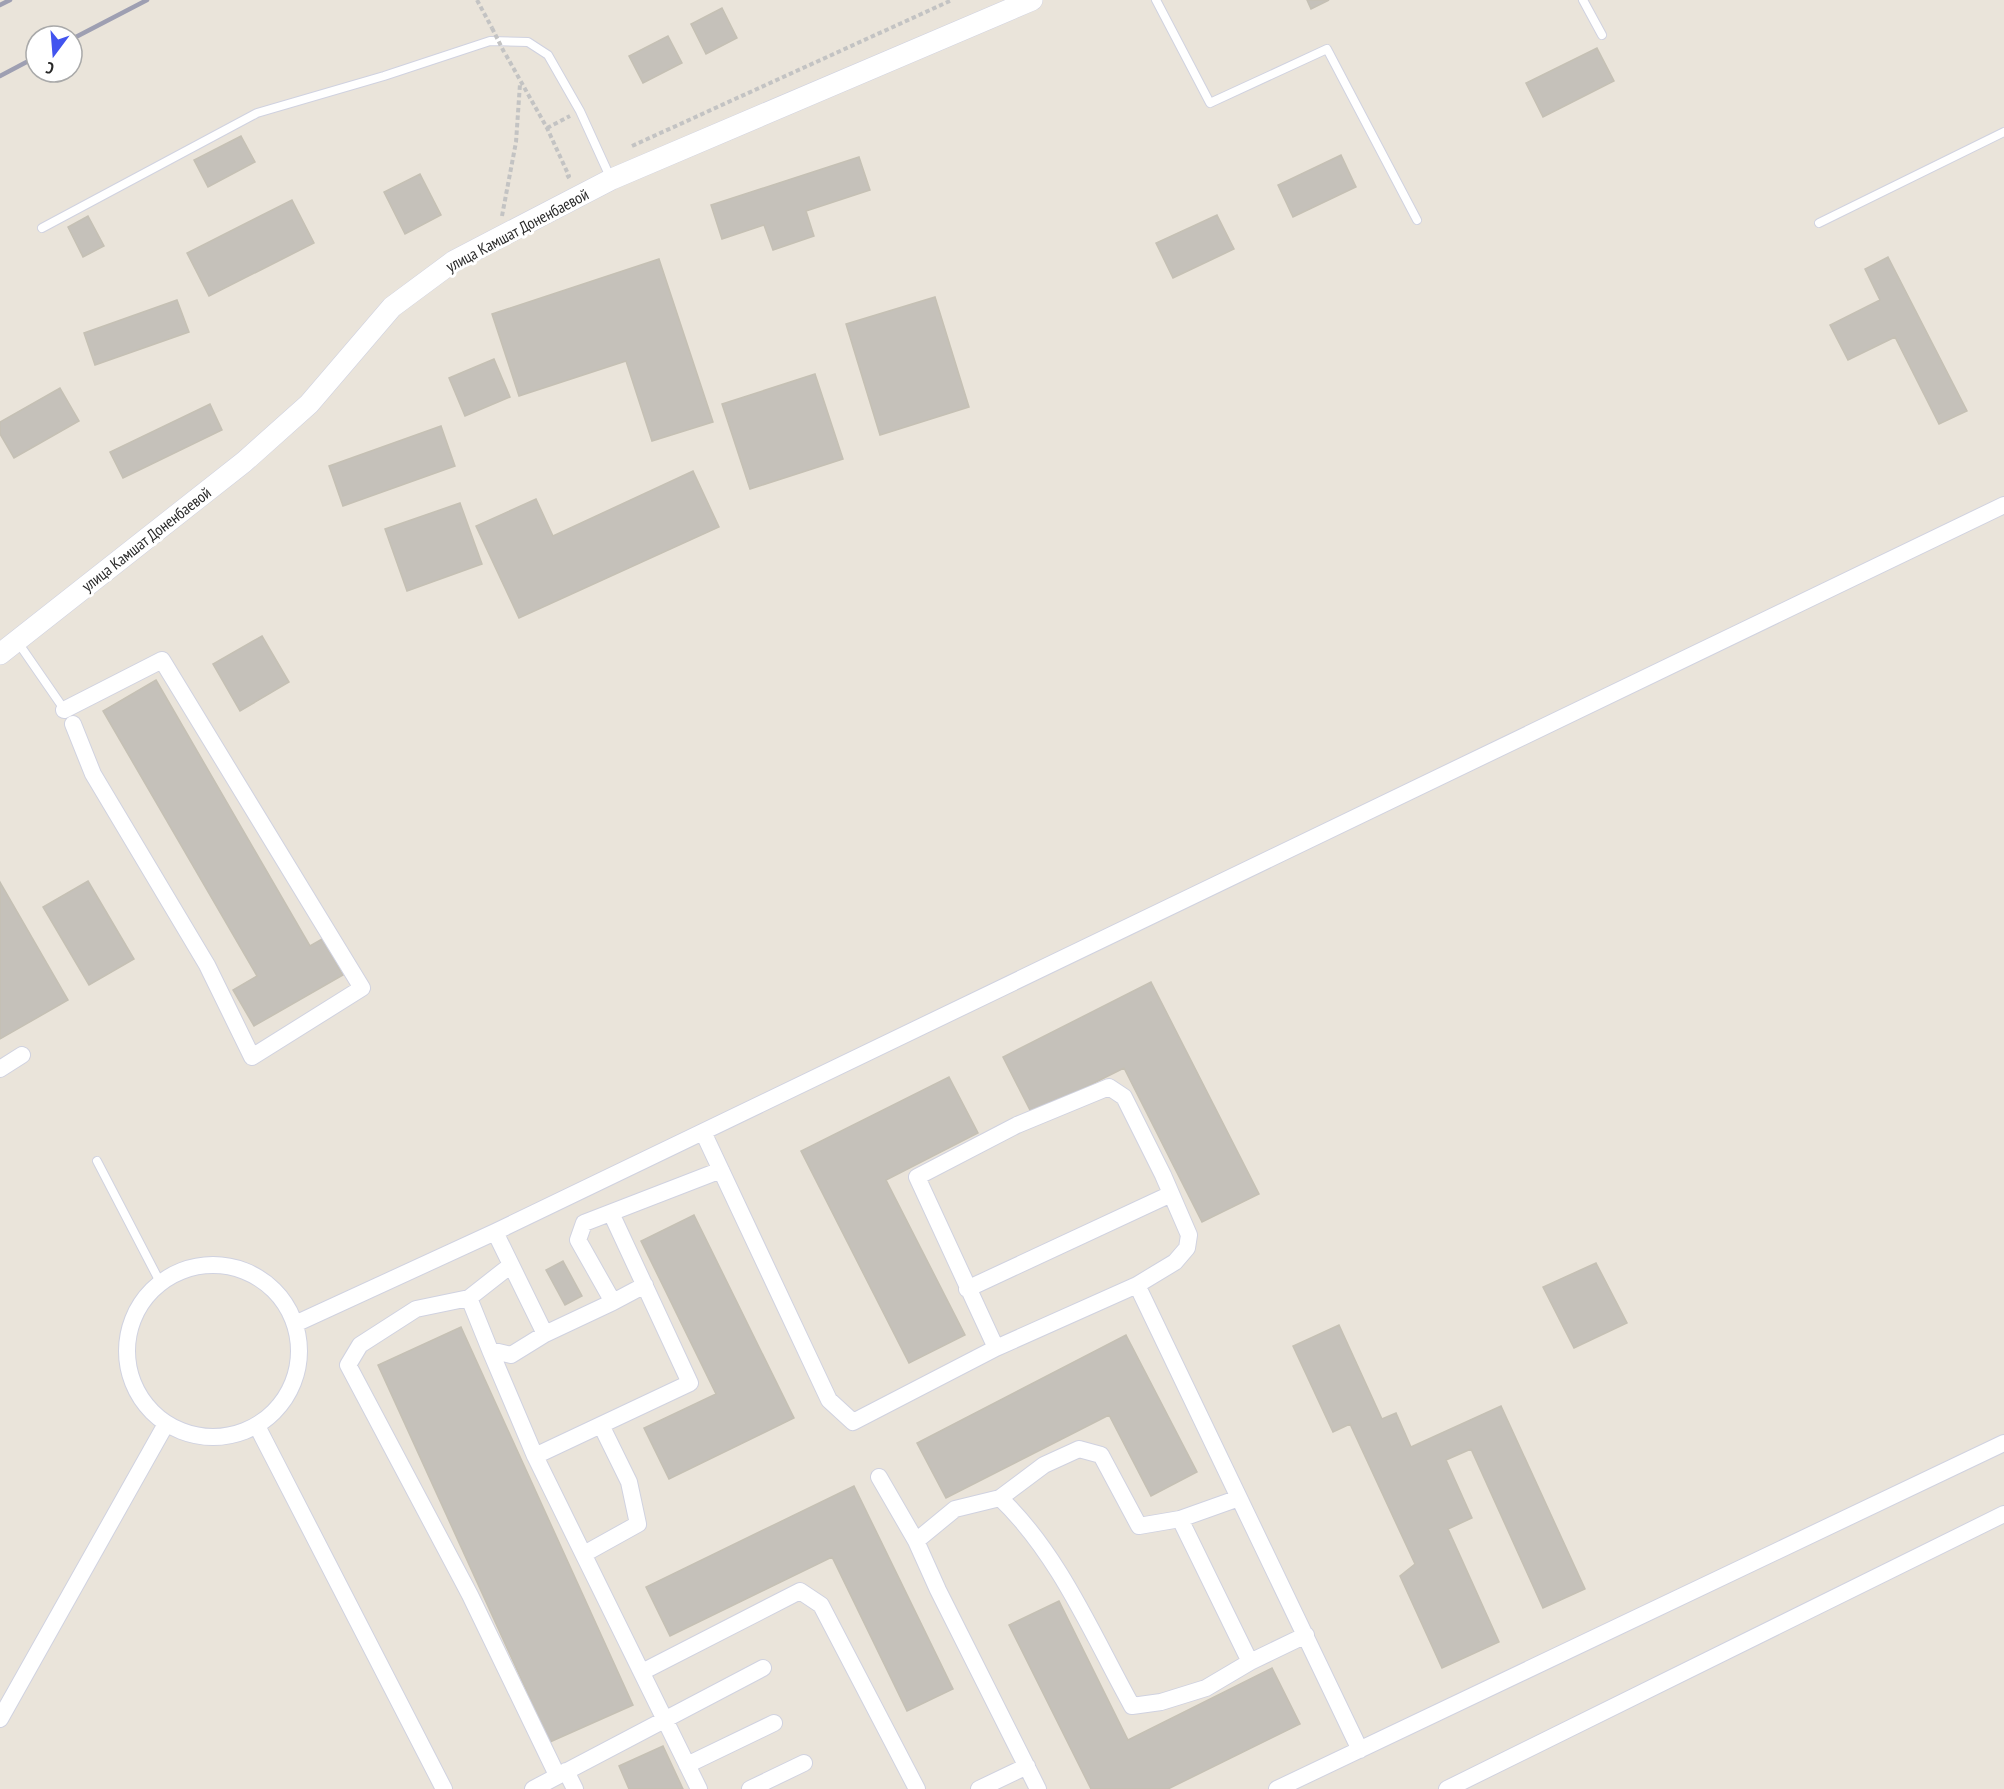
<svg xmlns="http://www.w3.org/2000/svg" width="2004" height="1789" font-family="'PT Sans Narrow',sans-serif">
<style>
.building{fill:#c5c1ba;stroke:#c5c0b4;stroke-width:1.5}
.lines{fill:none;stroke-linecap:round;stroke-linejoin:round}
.service-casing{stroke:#d0d2e0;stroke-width:10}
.minor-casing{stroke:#d0d2e0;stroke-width:18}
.tertiary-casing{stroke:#d0d2e0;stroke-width:22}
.path{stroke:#c3c3c3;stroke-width:4;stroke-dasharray:4.5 3;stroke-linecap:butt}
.service{stroke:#fff;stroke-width:8}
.minor{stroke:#fff;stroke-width:16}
.tertiary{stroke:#fff;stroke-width:21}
.rail{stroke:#9e9fb2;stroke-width:4.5}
.path-bridge{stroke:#c3c3c3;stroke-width:4;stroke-dasharray:4.5 3;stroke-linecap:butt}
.labels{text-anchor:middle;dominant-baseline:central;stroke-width:6;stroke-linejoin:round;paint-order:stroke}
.street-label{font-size:16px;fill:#282828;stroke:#fff}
</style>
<rect width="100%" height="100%" fill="#eae4da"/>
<!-- building -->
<path class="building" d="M 1307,0 L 1329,0 L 1311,9 Z
M 722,8 L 737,38 L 706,54 L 691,24 Z
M 668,36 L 682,63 L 643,83 L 629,56 Z
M 1597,48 L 1614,81 L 1543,117 L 1526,83 Z
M 241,136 L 255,162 L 208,187 L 194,160 Z
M 1341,155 L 1356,187 L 1293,217 L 1278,185 Z
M 859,157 L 870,190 L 806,211 L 814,236 L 773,250 L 764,225 L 722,239 L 711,205 Z
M 420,174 L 441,215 L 405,234 L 384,192 Z
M 292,200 L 314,243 L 209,296 L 187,253 Z
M 1217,215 L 1234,249 L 1173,278 L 1156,243 Z
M 88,216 L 104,246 L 83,257 L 68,227 Z
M 1888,257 L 1967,411 L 1939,424 L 1895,337 L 1848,360 L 1830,325 L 1880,300 L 1865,269 Z
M 659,259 L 713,422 L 652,441 L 626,361 L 519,396 L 492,314 Z
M 935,297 L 969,407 L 880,435 L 846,324 Z
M 177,300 L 189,332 L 95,365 L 84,333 Z
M 494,359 L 510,397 L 465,416 L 449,378 Z
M 815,374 L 843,459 L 750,489 L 722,404 Z
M 60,388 L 79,421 L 14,458 L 0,434 L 0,422 Z
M 210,404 L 222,430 L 123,478 L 110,452 Z
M 441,426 L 455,466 L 343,506 L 329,466 Z
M 693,471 L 719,527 L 519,618 L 476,526 L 536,499 L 553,536 Z
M 460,503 L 482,564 L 407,591 L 385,529 Z
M 262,636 L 289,682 L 240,711 L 213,664 Z
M 156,680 L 310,946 L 322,939 L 343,975 L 254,1026 L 233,990 L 257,976 L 103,711 Z
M 88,881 L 134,959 L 89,985 L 43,907 Z
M 0,882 L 68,1000 L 0,1039 Z
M 1151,982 L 1259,1194 L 1202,1222 L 1124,1068 L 1032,1114 L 1003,1057 Z
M 949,1077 L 978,1133 L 886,1180 L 965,1335 L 909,1363 L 801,1151 Z
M 694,1215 L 794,1418 L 669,1479 L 644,1428 L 716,1394 L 641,1241 Z
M 563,1261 L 582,1296 L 565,1305 L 546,1270 Z
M 1596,1263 L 1627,1323 L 1574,1348 L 1543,1287 Z
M 1339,1325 L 1382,1419 L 1396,1413 L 1411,1447 L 1501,1406 L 1585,1589 L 1543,1608 L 1471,1449 L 1446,1460 L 1472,1518 L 1448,1529 L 1499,1642 L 1442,1668 L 1400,1576 L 1415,1564 L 1350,1424 L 1333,1432 L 1293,1346 Z
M 461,1327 L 633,1705 L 550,1742 L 378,1365 Z
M 1126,1335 L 1197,1472 L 1151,1496 L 1109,1415 L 946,1498 L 917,1443 Z
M 854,1486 L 953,1689 L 907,1711 L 832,1557 L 670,1636 L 646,1587 Z
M 1059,1601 L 1128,1740 L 1272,1668 L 1300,1724 L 1168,1789 L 1091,1789 L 1009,1625 Z
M 663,1746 L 683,1789 L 629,1789 L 619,1766 Z"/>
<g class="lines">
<!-- service casing -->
<g class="service-casing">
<path id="service" d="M 1156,0 L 1210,103 L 1327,49 L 1417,220
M 1583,0 L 1602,35
M 1819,223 L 2004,132
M 42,228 L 257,113 L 384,76 L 490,41 L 528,42 L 548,55 L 580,111 L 611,179
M 17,641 L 66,712
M 97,1161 L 160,1282"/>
</g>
<!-- minor casing -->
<g class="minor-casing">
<path id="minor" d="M 64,710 L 162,660 L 362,988 L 252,1057 L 207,965 L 93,774 L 73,724
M 0,1069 L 22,1055
M 1109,1087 L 1124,1097 L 1163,1175 L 1189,1235 L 1187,1248 L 1175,1262 L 1137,1285 L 996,1348 L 917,1177 L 1017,1125 Z
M 703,1132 L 829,1400 L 853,1422 L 996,1348
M 495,1232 L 545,1334 L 613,1302 L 578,1240 L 584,1223 L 721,1170
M127 1351a86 86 0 1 1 172 0a86 86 0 1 1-172 0Z
M 511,1265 L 469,1298 L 490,1350 L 511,1355 L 545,1334
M 1137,1285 L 1360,1750
M 967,1289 L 1171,1194
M 469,1298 L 416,1309 L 360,1345 L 348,1365 L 470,1595 L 557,1775
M 613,1302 L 645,1285
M 295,1324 L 495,1232 L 2004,505
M 490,1350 L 535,1456 L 699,1789
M 257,1426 L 444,1789
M 535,1456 L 690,1383 L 611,1213
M 879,1477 L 916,1541
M 1000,1498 L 1044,1465 L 1079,1449 L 1101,1455 L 1139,1526 L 1180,1519 L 1239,1498
M 1180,1519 L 1250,1662
M 584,1554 L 638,1524 L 629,1482 L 601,1425
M 642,1672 L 800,1591 L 821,1605 L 917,1789
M 0,1719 L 166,1424
M 687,1765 L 774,1723
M 566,1771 L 575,1789
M 533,1789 L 763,1668
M 750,1789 L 804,1763
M 979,1789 L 1027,1766
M 1038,1789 L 938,1590 L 916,1541 L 955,1509 L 1000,1498 C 1059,1554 1093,1636 1132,1706 L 1161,1702 L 1206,1688 L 1250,1662 L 1306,1635
M 1277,1789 L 2004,1443
M 1447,1789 L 2004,1514"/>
</g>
<!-- tertiary casing -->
<g class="tertiary-casing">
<path id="tertiary" d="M 0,654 L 244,462 L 309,404 L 392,307 L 454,261 L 612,179 L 1032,0"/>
</g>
<!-- path -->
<path class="path" d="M 477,0 L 492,28
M 506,55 L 547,128 L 569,176 L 564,179
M 547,128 L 570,116
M 632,146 L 952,0
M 502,216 L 516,142 L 520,84"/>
<!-- service -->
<use href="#service" class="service"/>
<!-- minor -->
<use href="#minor" class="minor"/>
<!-- tertiary -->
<use href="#tertiary" class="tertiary"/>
<!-- rail -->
<path class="rail" d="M 0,5 L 10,0
M 72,39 L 147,0
M 0,76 L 36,57"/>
<!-- path-bridge -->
<path class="path-bridge" d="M 492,28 L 505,54"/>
</g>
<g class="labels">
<!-- street labels -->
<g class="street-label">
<text transform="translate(517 230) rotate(-28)">улица Камшат Доненбаевой</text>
<text transform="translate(146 539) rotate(-38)">улица Камшат Доненбаевой</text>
</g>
</g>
<!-- north arrow -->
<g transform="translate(54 54) rotate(196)"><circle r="28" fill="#ffffff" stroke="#a9a9a9" stroke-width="1.5"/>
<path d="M0-4.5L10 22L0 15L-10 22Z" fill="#4254ef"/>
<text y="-9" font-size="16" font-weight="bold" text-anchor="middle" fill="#282828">С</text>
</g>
</svg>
